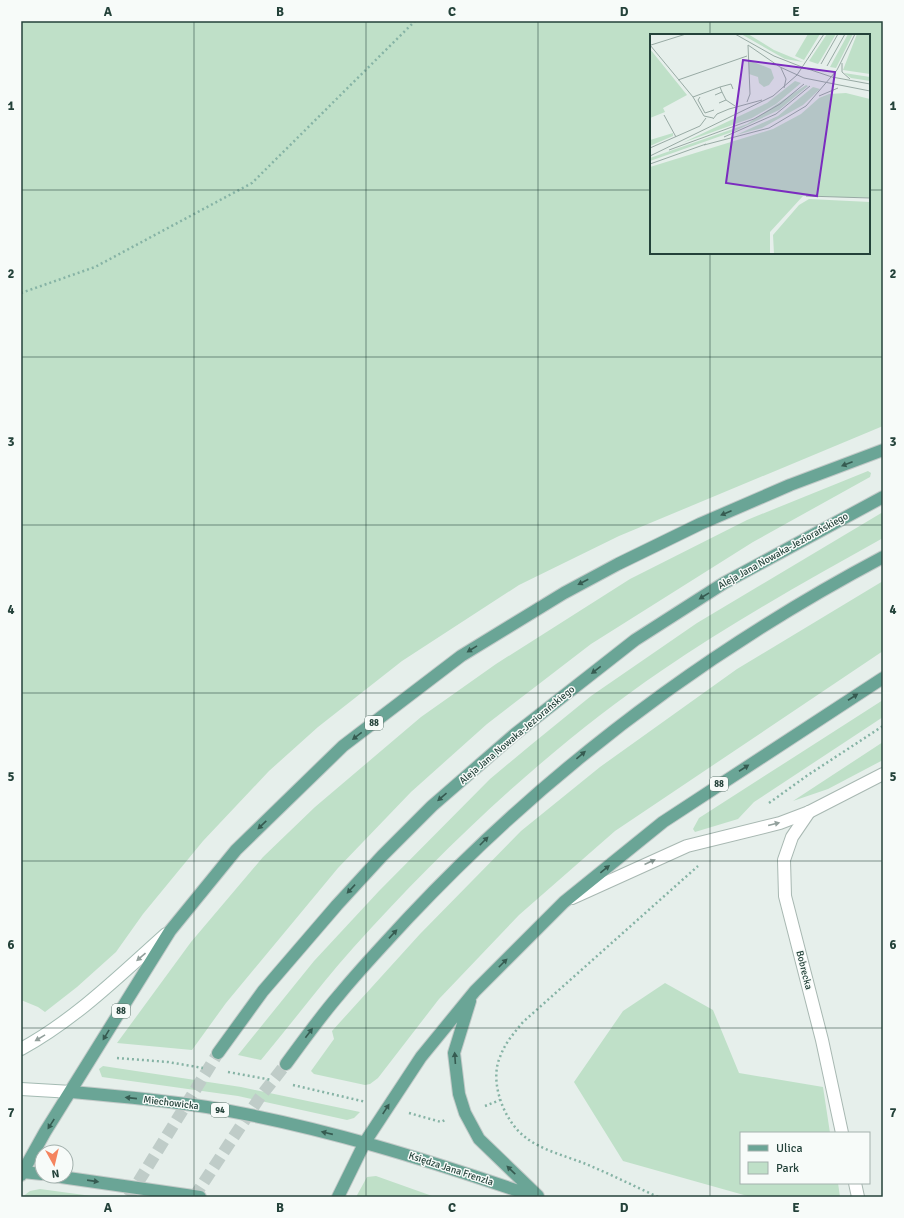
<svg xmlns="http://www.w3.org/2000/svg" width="904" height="1218" font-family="Signika,sans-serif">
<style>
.green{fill:#bfe0c8;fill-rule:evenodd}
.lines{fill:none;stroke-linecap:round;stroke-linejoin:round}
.primary-tunnel{stroke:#bfccc8;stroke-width:12;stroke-dasharray:12 6;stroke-linecap:butt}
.service-casing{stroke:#a8b8b2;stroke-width:14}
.minor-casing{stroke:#a8b8b2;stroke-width:14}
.secondary-casing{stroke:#a4bbb3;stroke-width:14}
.primary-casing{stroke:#c2cac8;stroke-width:14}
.path{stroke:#86b3a5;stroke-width:2.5;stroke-dasharray:2 3;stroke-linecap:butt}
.service{stroke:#fff;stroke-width:12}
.minor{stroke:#fff;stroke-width:12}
.secondary{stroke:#fff;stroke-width:12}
.primary{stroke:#6aa596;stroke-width:12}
.oneway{fill:#365b51}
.oneway2{fill:#92a09c}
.grid{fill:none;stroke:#24423a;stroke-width:1;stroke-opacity:0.55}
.labels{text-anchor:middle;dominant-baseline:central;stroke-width:3;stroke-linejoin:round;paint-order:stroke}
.shield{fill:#f7fbf9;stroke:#637a73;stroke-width:1}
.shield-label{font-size:9px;font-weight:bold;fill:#24423a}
.street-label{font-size:10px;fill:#24423a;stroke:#f7fbf9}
.inset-road{fill:none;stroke:#98aaa4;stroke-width:1}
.view{fill:#7b2cbf;fill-opacity:0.15;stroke:#7b2cbf;stroke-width:2}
.inset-edge{fill:none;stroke:#24423a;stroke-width:2}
.neatline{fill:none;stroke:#24423a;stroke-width:1.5}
.grid-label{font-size:13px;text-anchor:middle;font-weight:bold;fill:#24423a}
</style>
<rect width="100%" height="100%" fill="#e6efeb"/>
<!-- green -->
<path class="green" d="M 21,21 L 883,21 L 883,426 L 619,536 L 519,585 L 402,661 L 318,727 L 269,771 L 203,841 L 143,914 L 116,952 L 77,987 L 45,1012 L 38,1007 L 21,1000 ZM 651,35 L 869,35 L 869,253 L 651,253 Z
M 868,471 L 871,473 L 870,477 L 753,542 L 591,644 L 487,724 L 411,792 L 338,868 L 226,1003 L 192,1050 L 117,1043 L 191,942 L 263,857 L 315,807 L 421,717 L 496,664 L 630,579 L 747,520 Z
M 883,512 L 883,538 C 808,580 732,622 661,671 C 547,749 445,846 353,948 C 321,984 292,1023 261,1060 L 238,1055 L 314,961 L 379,891 L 490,779 L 532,744 L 591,696 L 697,623 Z
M 883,581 L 883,651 L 615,831 L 519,915 L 439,999 L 378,1078 L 370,1084 L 365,1085 L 314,1074 L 311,1071 L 334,1039 L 332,1031 L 420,934 L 521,831 L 600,767 L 737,669 Z
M 883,700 L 883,717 L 754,802 L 738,819 L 695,832 L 693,829 L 699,818 Z
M 883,742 L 883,760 L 828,789 L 793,801 Z
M 665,983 L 713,1010 L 739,1073 L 823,1087 L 830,1133 L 741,1133 L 741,1183 L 838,1183 L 840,1197 L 751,1197 L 623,1161 L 574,1082 L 623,1011 Z
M 103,1066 L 241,1087 L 360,1112 L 354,1118 L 347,1120 L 238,1096 L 102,1077 L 99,1069 Z
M 376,1176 L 435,1197 L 356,1197 L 367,1177 Z
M 40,1189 L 99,1197 L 22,1197 L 30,1191 Z"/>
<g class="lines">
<!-- primary-tunnel -->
<path class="primary-tunnel" d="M 129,1197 L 218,1053
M 194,1197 L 260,1097 L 286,1064"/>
<!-- service casing -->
<g class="service-casing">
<path id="service" d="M 809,812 L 792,837 L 784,860 L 785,896 L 822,1040 L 842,1133
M 855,1183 L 858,1197"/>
</g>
<!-- minor casing -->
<g class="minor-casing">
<path id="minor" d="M 572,898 L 687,846 L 780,823 L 809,812 L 883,774"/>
</g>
<!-- secondary casing -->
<g class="secondary-casing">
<path id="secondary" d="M 21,1049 C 76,1019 120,975 166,934
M 21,1089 L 72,1092"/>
</g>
<!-- primary casing -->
<g class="primary-casing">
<path id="primary" d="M 470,1001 L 454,1053 L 459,1094 L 465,1113 L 479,1139 L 538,1196
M 218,1053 L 263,991 L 337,905 L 382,856 L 432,806 L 515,734 L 635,640 L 724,583 L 883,497
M 286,1064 C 303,1041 320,1017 339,995 C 361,968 385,943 408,918 C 547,770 704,652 883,557
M 72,1092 C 117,1096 162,1100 207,1107 C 320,1126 428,1160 536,1197
M 23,1172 L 42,1174
M 21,1175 L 45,1132 L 170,931 L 236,850 L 343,746 L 461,656 L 564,593 L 618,564 L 700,524 L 790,485 L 883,450
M 54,1176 L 200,1197
M 338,1197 L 365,1142 L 421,1057 L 475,991 L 564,902 L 663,822 L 883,678"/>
</g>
<!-- path -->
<path class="path" d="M 21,293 L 95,267 L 252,183 L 415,21
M 769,803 L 808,775 L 883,726
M 117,1058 L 168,1062 L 203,1068
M 228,1072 L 272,1080
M 293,1085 L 366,1102
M 485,1106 L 500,1100
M 409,1113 L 441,1122 L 445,1120
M 658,1197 C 634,1186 610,1174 586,1164 C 566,1156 541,1150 525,1137 C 504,1121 489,1082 500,1057 C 505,1043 514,1033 523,1022 L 698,866"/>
<!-- service -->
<use href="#service" class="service"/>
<!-- minor -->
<use href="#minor" class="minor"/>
<!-- secondary -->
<use href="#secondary" class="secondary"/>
<!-- primary -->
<use href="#primary" class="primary"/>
</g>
<!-- one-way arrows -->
<defs><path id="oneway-solid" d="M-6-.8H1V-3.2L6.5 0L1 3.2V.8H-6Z"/></defs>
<g class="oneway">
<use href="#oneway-solid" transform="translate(847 464) rotate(159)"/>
<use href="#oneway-solid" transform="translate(726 513) rotate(157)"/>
<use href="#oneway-solid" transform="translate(583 582) rotate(152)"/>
<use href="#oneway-solid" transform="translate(704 596) rotate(148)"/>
<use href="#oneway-solid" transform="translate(472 649) rotate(148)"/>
<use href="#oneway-solid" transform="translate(596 670) rotate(142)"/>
<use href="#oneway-solid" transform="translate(853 697) rotate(-33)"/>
<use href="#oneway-solid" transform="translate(357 736) rotate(142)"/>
<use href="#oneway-solid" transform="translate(581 755) rotate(-40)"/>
<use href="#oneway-solid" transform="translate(744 768) rotate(-33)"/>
<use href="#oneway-solid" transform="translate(442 797) rotate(139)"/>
<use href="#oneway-solid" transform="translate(262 825) rotate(136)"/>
<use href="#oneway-solid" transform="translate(484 841) rotate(-45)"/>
<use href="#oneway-solid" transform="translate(605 869) rotate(-39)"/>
<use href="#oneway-solid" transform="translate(351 889) rotate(133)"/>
<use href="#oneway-solid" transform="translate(393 934) rotate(-47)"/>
<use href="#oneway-solid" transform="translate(503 963) rotate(-45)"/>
<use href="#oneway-solid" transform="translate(309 1033) rotate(-53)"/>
<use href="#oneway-solid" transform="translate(106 1035) rotate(121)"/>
<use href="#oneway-solid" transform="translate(455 1058) rotate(-94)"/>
<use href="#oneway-solid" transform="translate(131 1098) rotate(-174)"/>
<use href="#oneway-solid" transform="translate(386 1109) rotate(-57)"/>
<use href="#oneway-solid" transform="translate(51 1124) rotate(123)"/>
<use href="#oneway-solid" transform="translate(327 1133) rotate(-167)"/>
<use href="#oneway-solid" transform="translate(511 1170) rotate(-136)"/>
<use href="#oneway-solid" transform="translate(93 1181) rotate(8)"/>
</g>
<g class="oneway2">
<use href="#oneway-solid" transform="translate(774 824) rotate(-14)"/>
<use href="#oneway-solid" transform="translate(650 862) rotate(-24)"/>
<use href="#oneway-solid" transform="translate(141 957) rotate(139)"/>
<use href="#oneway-solid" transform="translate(40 1038) rotate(149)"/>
</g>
<!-- grid -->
<path class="grid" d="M 194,21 L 194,1197M 366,21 L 366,1197M 538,21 L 538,1197M 710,21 L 710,35M 21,190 L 651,190M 869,190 L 883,190M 710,253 L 710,1197M 21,357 L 883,357M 21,525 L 883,525M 21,693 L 883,693M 21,861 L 883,861M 21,1028 L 883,1028"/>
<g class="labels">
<!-- shield labels -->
<g class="shield">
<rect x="365" y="716" width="18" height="14" rx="3"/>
<rect x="710" y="777" width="18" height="14" rx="3"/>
<rect x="112" y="1004" width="18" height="14" rx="3"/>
<rect x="211" y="1103" width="18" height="14" rx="3"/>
</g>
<g class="shield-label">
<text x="374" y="723">88</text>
<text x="719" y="784">88</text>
<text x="121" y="1011">88</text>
<text x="220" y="1110">94</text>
</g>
<!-- street labels -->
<g class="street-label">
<text transform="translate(783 551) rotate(-29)">Aleja Jana Nowaka-Jeziorańskiego</text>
<text transform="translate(517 735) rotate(-40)">Aleja Jana Nowaka-Jeziorańskiego</text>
<text transform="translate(804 970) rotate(76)">Bobrecka</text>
<text transform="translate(171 1103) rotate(7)">Miechowicka</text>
<text transform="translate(451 1169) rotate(18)">Księdza Jana Frenzla</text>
</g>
</g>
<!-- overview -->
<g transform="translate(650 34)">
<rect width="220" height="220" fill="#e6efeb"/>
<path d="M 91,0 L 98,0 L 124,16 L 153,28 L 135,25 ZM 158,0 L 170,0 L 154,26 L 145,22 ZM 177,0 L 186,0 L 170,27 L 168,30 L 159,27 ZM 198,0 L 203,0 L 186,34 L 180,33 ZM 207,0 L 220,0 L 220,40 L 193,36 ZM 0,15 L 37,61 L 13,74 L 15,78 L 0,84 ZM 99,26 L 121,35 L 124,44 L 119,51 L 114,53 L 109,49 L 108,43 L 99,40 ZM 194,39 L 220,43 L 220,47 L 201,44 ZM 145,47 L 151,49 L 126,70 L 102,84 L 32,109 L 117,69 ZM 156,51 L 158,52 L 129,76 L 85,97 L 0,127 L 0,124 L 97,90 ZM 163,53 L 170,55 L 153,71 L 112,94 L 86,101 L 128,82 ZM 196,59 L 220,65 L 220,164 L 153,162 L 120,198 L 120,220 L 0,220 L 0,133 L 123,95 L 151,80 L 169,64 L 179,60 ZM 23,99 L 23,102 L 0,112 L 0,106 ZM 159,165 L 220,168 L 220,220 L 124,220 L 123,201 L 149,171 Z" fill="#bfe0c8"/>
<path class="inset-road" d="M 85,0 L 124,22 L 152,33 L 182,43 L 220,50M 0,11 L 43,63 L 54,82 L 63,84M 1,11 L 36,0M 98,11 L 130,33 L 154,44 L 220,57M 192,29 L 192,38 L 200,45M 171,30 L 188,0M 177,32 L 195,0M 131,34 L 136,45 L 134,54M 28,46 L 97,22M 70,53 L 81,50 L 83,55M 65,61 L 72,58 L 76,66M 169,62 L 188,54M 43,63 L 70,53 L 72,58M 50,63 L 48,66 L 55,79 L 64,76M 97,68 L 100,60 L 98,11M 69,69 L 76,66 L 85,72M 14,81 L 26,103M 63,85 L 67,80 L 79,75 L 112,66M 74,103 L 126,80 L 160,52M 54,111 L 119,94 L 156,72 L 187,36 L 205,0M 0,114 L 50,92 L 56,84M 19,116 L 104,85 L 130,70 L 154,50M 0,122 L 123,62 L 147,41 L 174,0M 0,130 L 56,110M 156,162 L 220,164"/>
<path class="view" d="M 93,26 L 185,38 L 167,162 L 76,149 Z"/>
<rect width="220" height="220" class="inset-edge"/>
</g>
<!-- border -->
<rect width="904" height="1218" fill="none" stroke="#f7fbf9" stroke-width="44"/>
<!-- legend -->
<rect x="740" y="1132" width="130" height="52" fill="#f7fbf9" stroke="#a3b1ad"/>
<rect x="748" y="1145" width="20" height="6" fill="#6aa596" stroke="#a3b1ad"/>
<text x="776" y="1152" font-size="12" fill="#24423a">Ulica</text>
<rect x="748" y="1162" width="20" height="12" fill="#bfe0c8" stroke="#a3b1ad"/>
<text x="776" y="1172" font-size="12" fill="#24423a">Park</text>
<!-- north arrow -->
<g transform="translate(54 1164) rotate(172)"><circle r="19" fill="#f7fbf9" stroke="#a3b1ad"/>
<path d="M0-3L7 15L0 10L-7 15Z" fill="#f4845f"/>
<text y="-6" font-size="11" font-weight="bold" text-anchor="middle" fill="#24423a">N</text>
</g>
<rect x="22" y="22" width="860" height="1174" class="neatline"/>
<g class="grid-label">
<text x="108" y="16">A</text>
<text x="280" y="16">B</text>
<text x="452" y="16">C</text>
<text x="624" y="16">D</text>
<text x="796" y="16">E</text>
<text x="11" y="110">1</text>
<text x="893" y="110">1</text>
<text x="11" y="278">2</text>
<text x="893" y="278">2</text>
<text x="11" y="446">3</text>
<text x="893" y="446">3</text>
<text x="11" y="614">4</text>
<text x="893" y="614">4</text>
<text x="11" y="781">5</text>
<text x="893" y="781">5</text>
<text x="11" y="949">6</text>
<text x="893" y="949">6</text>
<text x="11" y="1117">7</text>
<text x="893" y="1117">7</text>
<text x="108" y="1212">A</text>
<text x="280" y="1212">B</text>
<text x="452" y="1212">C</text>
<text x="624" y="1212">D</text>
<text x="796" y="1212">E</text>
</g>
</svg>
